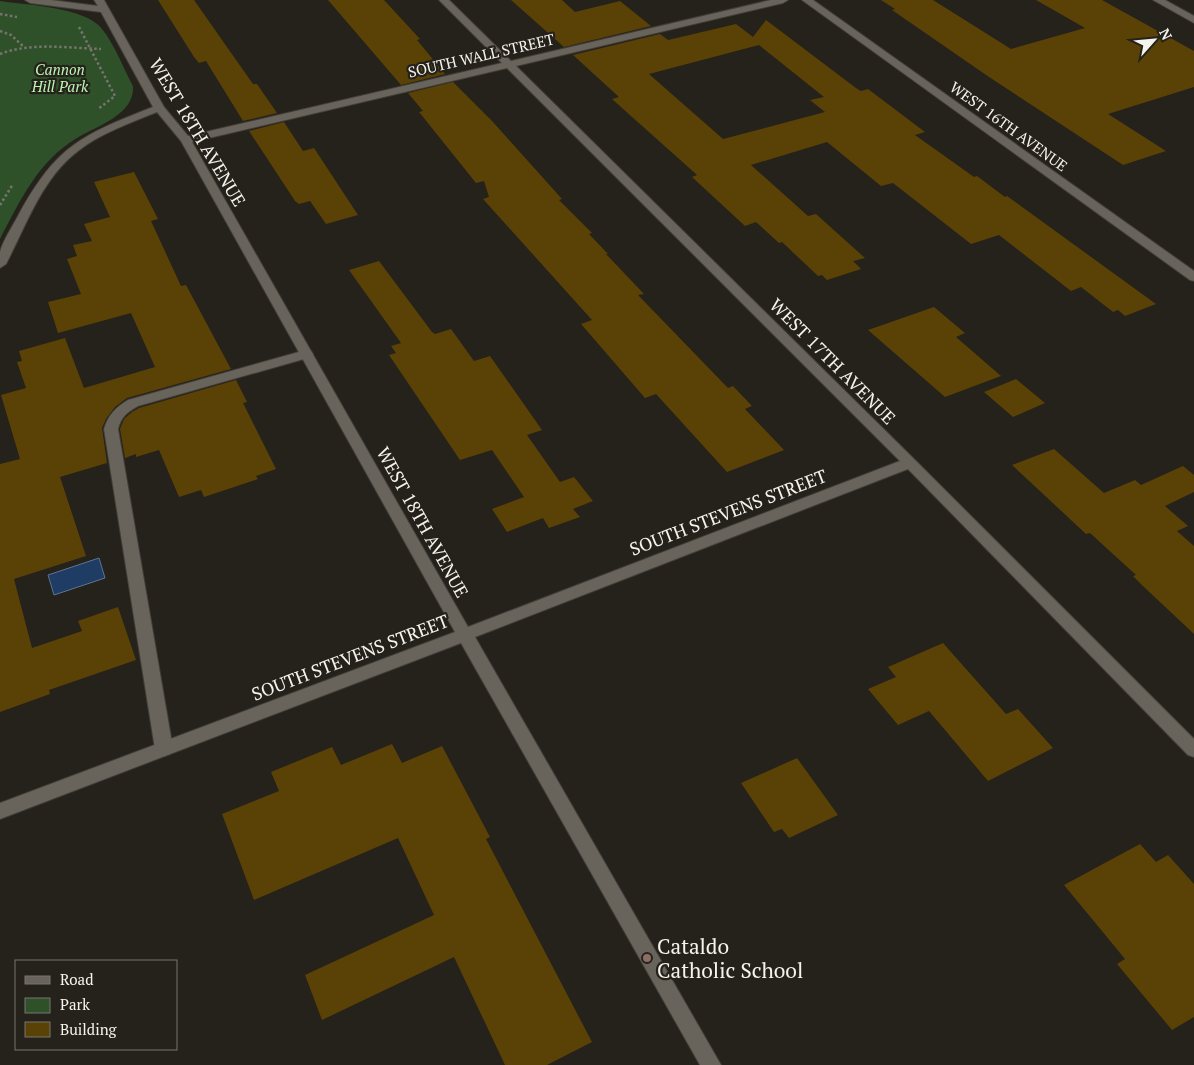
<svg xmlns="http://www.w3.org/2000/svg" width="1194" height="1065" font-family="'PT Serif',serif">
<style>
.green{fill:#2f512a}
.water{fill:#1f3d64;stroke:#5f748d}
.building{fill:#5a4206;fill-rule:evenodd}
.lines{fill:none;stroke-linecap:round;stroke-linejoin:round}
.lane-casing{stroke:#413e39;stroke-width:2}
.street-casing{stroke:#413e39;stroke-width:2}
.path{stroke:#77746e;stroke-width:2.5;stroke-dasharray:2.5 2.5;stroke-linecap:butt}
.lane{fill:#68645c;fill-rule:evenodd}
.street{fill:#68645c;fill-rule:evenodd}
.education-dot{fill:#8d6e63;stroke:#25211b;stroke-width:2}
.labels{text-anchor:middle;dominant-baseline:central;stroke-width:4.5;stroke-linejoin:round;paint-order:stroke}
.far-street-label{font-size:15px;fill:#f5f3ee;stroke:#25211b}
.far-park-label{font-size:15px;font-style:italic;fill:#baf5b2;stroke:#25211b}
.street-label{font-size:18px;fill:#f5f3ee;stroke:#25211b}
.near-poi-label{font-size:21px;fill:#f5f3ee;stroke:#25211b;text-anchor:start}
</style>
<rect width="100%" height="100%" fill="#25211b"/>
<!-- green -->
<path class="green" d="M 0,1 C 25,5 86,7 102,29 C 115,45 123,68 133,86 C 135,115 96,126 77,138 C 38,161 20,201 0,239 Z"/>
<!-- water -->
<path class="water" d="M 99,558 L 105,578 L 54,595 L 48,575 Z"/>
<!-- building -->
<path class="building" d="M 158,0 L 194,0 L 253,84 L 257,84 L 277,113 L 243,121 L 206,61 L 199,63 L 194,57 Z
M 328,0 L 384,0 L 420,39 L 417,40 L 445,74 L 401,85 Z
M 511,0 L 562,0 L 575,12 L 620,1 L 651,26 L 564,47 Z
M 881,0 L 933,0 L 1011,49 L 1085,28 L 1036,0 L 1102,0 L 1194,51 L 1194,87 L 1108,114 L 1166,151 L 1123,165 L 989,77 L 892,10 L 895,9 Z
M 766,20 L 856,88 L 861,91 L 868,89 L 925,132 L 915,135 L 974,177 L 977,176 L 1005,197 L 1007,196 L 1156,304 L 1125,316 L 1118,310 L 1113,312 L 1081,287 L 1071,291 L 999,235 L 971,244 L 893,183 L 881,186 L 827,142 L 751,165 L 808,216 L 816,214 L 865,258 L 853,261 L 861,269 L 827,280 L 822,275 L 818,276 L 782,242 L 779,243 L 756,222 L 745,226 L 692,177 L 697,175 L 612,99 L 619,97 L 573,55 L 660,34 L 668,40 L 736,24 L 753,37 ZM 759,45 L 824,97 L 810,100 L 825,112 L 723,139 L 649,74 Z
M 453,82 L 493,122 L 562,199 L 559,200 L 592,233 L 589,234 L 608,254 L 606,254 L 644,294 L 638,295 L 728,388 L 733,386 L 752,406 L 745,409 L 784,450 L 727,472 L 656,394 L 645,398 L 581,324 L 592,320 L 483,199 L 489,197 L 484,181 L 476,183 L 419,112 L 423,111 L 408,93 Z
M 284,122 L 303,151 L 314,148 L 358,215 L 326,224 L 310,201 L 299,204 L 295,201 L 249,131 Z
M 134,172 L 158,219 L 151,221 L 181,286 L 186,285 L 231,369 L 127,398 L 115,407 L 106,419 L 102,428 L 107,463 L 60,477 L 86,556 L 14,579 L 32,648 L 82,631 L 78,621 L 118,607 L 136,660 L 49,690 L 50,694 L 0,712 L 0,464 L 20,459 L 1,395 L 26,388 L 17,362 L 22,361 L 19,351 L 65,338 L 84,388 L 155,367 L 131,313 L 58,333 L 48,302 L 81,294 L 67,259 L 77,256 L 73,245 L 92,241 L 84,224 L 110,217 L 94,182 Z
M 379,261 L 432,332 L 435,334 L 451,329 L 474,361 L 490,356 L 542,430 L 527,435 L 560,482 L 574,477 L 593,501 L 573,509 L 580,517 L 549,528 L 543,518 L 507,532 L 492,509 L 524,497 L 492,450 L 460,460 L 389,355 L 396,353 L 391,346 L 401,343 L 349,270 Z
M 934,307 L 965,333 L 956,337 L 1001,376 L 945,397 L 868,330 Z
M 1016,379 L 1045,403 L 1013,417 L 984,392 Z
M 236,380 L 247,402 L 243,403 L 276,469 L 256,476 L 258,479 L 204,497 L 201,490 L 179,497 L 159,450 L 136,457 L 136,454 L 125,458 L 120,429 L 124,419 L 132,412 L 139,408 Z
M 1054,449 L 1104,493 L 1135,480 L 1141,485 L 1183,466 L 1194,475 L 1194,492 L 1165,506 L 1188,526 L 1177,531 L 1194,546 L 1194,634 L 1145,588 L 1133,576 L 1136,575 L 1090,533 L 1086,534 L 1012,465 Z
M 943,643 L 1006,714 L 1018,709 L 1053,748 L 988,781 L 929,711 L 898,725 L 868,689 L 896,677 L 888,667 Z
M 392,744 L 402,763 L 442,746 L 490,837 L 486,839 L 592,1042 L 547,1065 L 505,1065 L 454,957 L 322,1020 L 305,975 L 434,915 L 398,838 L 254,900 L 222,814 L 279,791 L 271,772 L 332,747 L 341,765 Z
M 797,758 L 838,815 L 789,838 L 782,829 L 774,832 L 741,783 Z
M 1140,844 L 1156,862 L 1168,855 L 1194,884 L 1194,1017 L 1172,1030 L 1117,964 L 1125,959 L 1064,885 Z"/>
<g class="lines">
<!-- lane casing -->
<g class="lane-casing">
<path id="lane" d="M 306,350 L 311,351 L 313,354 L 311,357 L 138,406 C 127,412 121,417 118,429 L 173,749 L 170,754 L 164,756 L 158,754 L 155,749 L 104,429 C 108,415 116,407 128,400 Z"/>
</g>
<!-- street casing -->
<g class="street-casing">
<path id="street" d="M 25,0 L 51,0 L 98,6 L 94,0 L 104,0 L 164,107 L 188,136 L 502,63 L 439,0 L 449,0 L 511,61 L 771,0 L 788,0 L 783,3 L 516,66 L 915,460 L 1194,739 L 1194,757 L 1188,755 L 908,469 L 475,637 L 721,1065 L 700,1065 L 461,643 L 0,819 L 0,803 L 455,632 L 181,141 L 157,112 C 130,123 101,133 78,151 C 42,178 26,226 6,264 L 0,268 C 0,263 0,257 0,252 C 3,240 13,226 19,214 C 57,145 82,135 153,107 L 101,12 L 30,3 ZM 507,68 L 900,461 L 468,627 L 192,142 Z
M 802,0 L 813,0 L 1194,271 L 1194,281 L 1190,280 Z
M 1153,0 L 1165,0 L 1194,16 L 1194,23 Z"/>
</g>
<!-- path -->
<path class="path" d="M 0,14 L 17,17
M 79,27 L 115,96 L 98,109
M 0,31 L 11,35 L 24,47
M 0,54 C 31,42 68,48 101,49
M 0,205 L 13,184"/>
<!-- lane -->
<use href="#lane" class="lane"/>
<!-- street -->
<use href="#street" class="street"/>
</g>
<!-- markers -->
<circle class="education-dot" cx="647" cy="958" r="5"/>
<g class="labels">
<!-- far-street labels -->
<g class="far-street-label">
<text transform="translate(481 55) rotate(-13)">SOUTH WALL STREET</text>
<text transform="translate(1009 126) rotate(36)">WEST 16TH AVENUE</text>
</g>
<!-- far-park labels -->
<g class="far-park-label">
<text x="60" y="69">Cannon<tspan x="60" dy="17">Hill Park</tspan></text>
</g>
<!-- street labels -->
<g class="street-label">
<text transform="translate(198 132) rotate(59)">WEST 18TH AVENUE</text>
<text transform="translate(833 361) rotate(45)">WEST 17TH AVENUE</text>
<text transform="translate(728 512) rotate(-21)">SOUTH STEVENS STREET</text>
<text transform="translate(423 522) rotate(61)">WEST 18TH AVENUE</text>
<text transform="translate(350 657) rotate(-21)">SOUTH STEVENS STREET</text>
</g>
<!-- near-poi labels -->
<g class="near-poi-label">
<text x="657" y="946">Cataldo<tspan x="657" dy="24">Catholic School</tspan></text>
</g>
</g>
<!-- legend -->
<rect x="15" y="960" width="162" height="90" fill="#25211b" stroke="#78756f"/>
<rect x="25" y="976" width="25" height="8" fill="#68645c" stroke="#78756f"/>
<text x="60" y="985" font-size="15" fill="#f5f3ee">Road</text>
<rect x="25" y="998" width="25" height="15" fill="#2f512a" stroke="#78756f"/>
<text x="60" y="1010" font-size="15" fill="#f5f3ee">Park</text>
<rect x="25" y="1022" width="25" height="15" fill="#5a4206" stroke="#78756f"/>
<text x="60" y="1035" font-size="15" fill="#f5f3ee">Building</text>
<!-- north arrow -->
<g transform="translate(1154 40) rotate(63)" stroke="#25211b" stroke-width="4" paint-order="stroke">
<path d="M0-4L9 19L0 12L-9 19Z" fill="#f5f3ee"/>
<text y="-8" font-size="14" font-weight="bold" text-anchor="middle" fill="#f5f3ee">N</text>
</g>
</svg>
